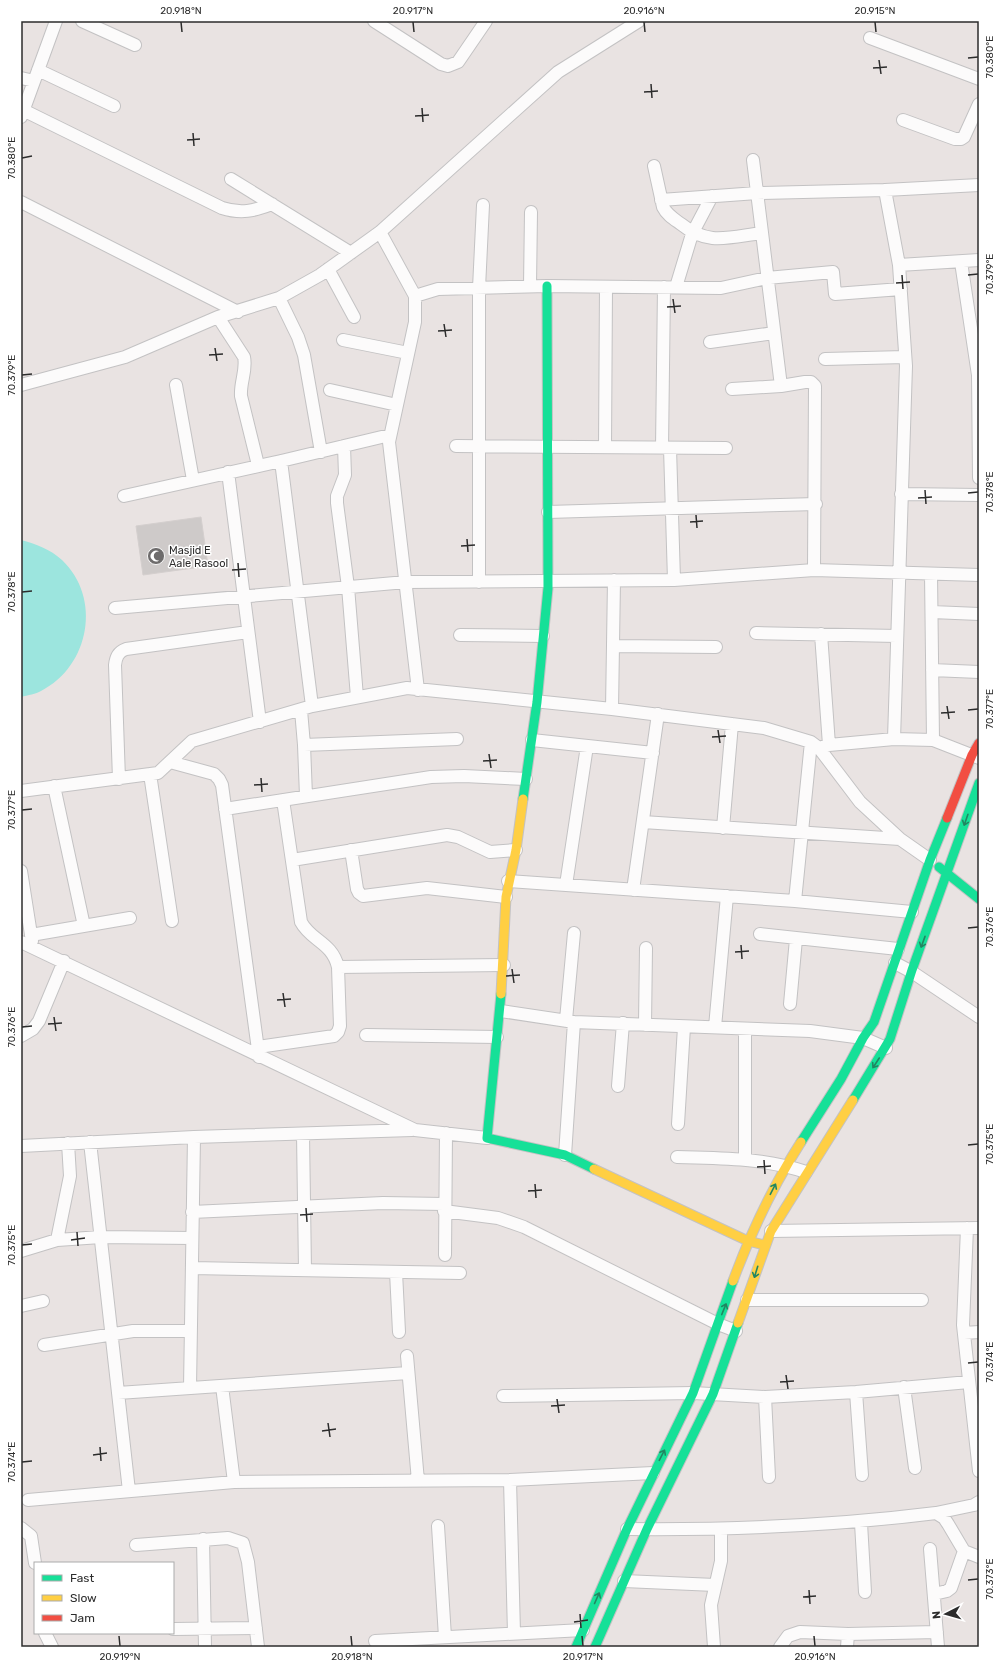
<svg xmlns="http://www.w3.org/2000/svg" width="1000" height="1668" font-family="Rubik,sans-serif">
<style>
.water{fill:#9ce5de}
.building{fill:#cecac9;stroke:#d4cfce}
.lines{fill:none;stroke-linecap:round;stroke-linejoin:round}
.street-casing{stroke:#c3c2c3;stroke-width:14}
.fast-casing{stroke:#c3c2c3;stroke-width:11}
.slow-casing{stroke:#c3c2c3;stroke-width:11}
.jam-casing{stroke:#c3c2c3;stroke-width:11}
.street{stroke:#fcfbfb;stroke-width:12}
.fast{stroke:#16e098;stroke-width:9}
.slow{stroke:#ffcf43;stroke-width:9}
.jam{stroke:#f24e42;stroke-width:9}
.oneway{stroke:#218662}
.ticks{fill:none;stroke:#2c2c2c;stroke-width:1.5}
.labels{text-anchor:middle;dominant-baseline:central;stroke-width:3;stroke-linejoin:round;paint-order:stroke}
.poi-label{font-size:11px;fill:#2c2c2c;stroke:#fff;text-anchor:start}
.neatline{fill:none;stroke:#2c2c2c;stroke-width:1.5}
.ticks-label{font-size:10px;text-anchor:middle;fill:#2c2c2c}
</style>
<rect width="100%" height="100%" fill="#e9e3e2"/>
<!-- water -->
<path class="water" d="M 21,540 C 36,544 50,549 62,560 C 102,598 90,666 41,691 C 36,694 28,695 21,697 Z"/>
<!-- building -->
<path class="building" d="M 201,517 L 208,566 L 143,575 L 136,526 Z"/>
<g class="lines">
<!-- street casing -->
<g class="street-casing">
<path id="street" d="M 82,21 L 135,45
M 374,21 L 441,64 L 448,66 L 458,62 L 486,21
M 870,38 L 979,79
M 38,70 L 114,106
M 21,78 L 34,81
M 23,110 L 222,208 C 241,214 254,211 272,204
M 21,117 L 56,21
M 903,120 L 955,139 L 961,139 L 964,137 L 979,104
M 753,160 L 781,386
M 654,166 L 663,207 C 667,215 674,219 681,224 C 708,246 729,237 762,233
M 231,179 L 351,253
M 885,190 L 899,265 L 906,366 L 894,739
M 661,200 L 757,193 L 885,190 L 979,185
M 21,202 L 238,312
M 380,232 L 415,296 L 415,322 L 389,442 L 418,690
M 961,262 L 978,375 L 979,478
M 899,265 L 979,260
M 328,269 L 354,317
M 530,286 L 531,212
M 676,287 L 692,234 L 712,196
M 415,296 L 438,289 L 547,286 L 721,288 L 767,278 L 833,272 L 835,294 L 901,289
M 279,298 L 298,337 L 304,355 L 321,452
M 218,317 L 244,357 C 247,370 240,382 241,396 L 258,465
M 343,340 L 408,353
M 710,342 L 774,333
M 825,359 L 905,357
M 21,385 L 125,357 L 218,317 L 279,298 L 320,275 L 380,232 L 558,72 L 639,21
M 176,385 L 193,480
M 732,389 L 781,386 L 805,382 L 811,382 L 815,386 L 814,570
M 330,390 L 397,405
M 344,446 L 345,475 L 337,496 L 337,503 L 348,587 L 357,697
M 456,446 L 726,448
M 605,447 L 606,287
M 662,448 L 664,287
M 670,448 L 674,580
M 281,461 L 312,706
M 228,472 L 260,722
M 901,494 L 979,495
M 124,496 L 281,461 L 390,435
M 548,512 L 816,504
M 931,574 L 933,740
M 479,582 L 479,288 L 483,205
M 115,608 L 406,582 L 674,580 L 814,570 L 979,575
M 932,612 L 979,614
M 756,633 L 897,636
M 821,634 L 829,745
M 460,635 L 543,636
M 613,646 L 716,647
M 932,670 L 979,672
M 612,709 L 614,580
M 301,710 L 304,745 L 306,796
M 532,740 L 653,753
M 304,745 L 457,739
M 819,748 L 829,745 L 894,739 L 933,740 L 979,758
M 170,762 L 214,774 L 219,779 L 222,785 L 259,1057
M 150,774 L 172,921
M 119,779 L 115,665 C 116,657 118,652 126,649 L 248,632
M 54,786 L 84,926
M 21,791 L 158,773 L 192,741 L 312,706 L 407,688 L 612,709 L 764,728 L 811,742 L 819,748 L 860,802 L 900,839 L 930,860
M 225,809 L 431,777 L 464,776 L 526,779
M 643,822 L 900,839
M 723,828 L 732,724
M 351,850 L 357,889 L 359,893 L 363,896 L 427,888 L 506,897
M 292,860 L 447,835 L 458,837 L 490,852 L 516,850
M 21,871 L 32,941
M 508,881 L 795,901 L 912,912
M 566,885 L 587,746
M 633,890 L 658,714
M 795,901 L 811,742
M 760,934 L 898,949
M 31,935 L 130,918
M 21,942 L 415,1130 L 487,1138
M 895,963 L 912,972 L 979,1017
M 338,967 L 504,965
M 790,1004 L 796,939
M 501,1011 L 574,1022 L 810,1031 L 863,1038 L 886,1048
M 566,1020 L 574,933
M 645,1025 L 646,948
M 715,1027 L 727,896
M 745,1029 L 745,1159
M 366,1035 L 497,1037
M 21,1036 L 33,1029 L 39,1021 L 64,961
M 258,1047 L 334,1036 L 338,1032 L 340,1026 L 338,967 C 332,942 311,941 301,922 L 283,800
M 618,1086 L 623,1023
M 678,1124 L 684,1027
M 303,1134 L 305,1270
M 90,1142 L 129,1491
M 21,1146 L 194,1137 L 412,1130
M 565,1155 L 574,1022
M 677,1157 C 721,1158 764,1158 806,1172
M 444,1211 L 498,1218 L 524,1227 L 718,1324 L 736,1331
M 192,1212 L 383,1203 L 444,1204
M 967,1228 L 963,1325 L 979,1471
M 771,1231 L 979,1228
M 57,1240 L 70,1176 L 68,1143
M 21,1251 L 57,1240 L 101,1237 L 192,1238
M 445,1255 L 446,1133
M 192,1268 L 460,1273
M 396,1272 L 399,1332
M 747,1300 L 922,1300
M 21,1306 L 43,1301
M 964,1333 L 979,1332
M 44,1345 L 133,1331 L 191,1331
M 407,1356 L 418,1481
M 222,1386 L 234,1482
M 904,1387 L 915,1468
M 190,1388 L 194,1137
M 856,1392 L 862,1475
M 118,1393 L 408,1373
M 503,1396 L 693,1393 L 765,1397 L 856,1392 L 969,1382
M 765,1397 L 769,1477
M 510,1480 L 514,1633
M 28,1500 L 234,1482 L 510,1480 L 653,1473
M 936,1513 L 974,1505 L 979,1502
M 861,1523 L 865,1592
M 438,1526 L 445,1637
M 21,1528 L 31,1536 L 35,1563
M 627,1529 C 731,1530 832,1526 936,1513 L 944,1518 L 948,1524 L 964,1551 L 979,1557
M 203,1539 L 205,1647
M 136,1545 L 228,1538 L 243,1543 L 248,1562 L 258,1647
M 930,1549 L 938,1647
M 624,1581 L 715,1585
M 934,1594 L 947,1591 L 951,1588 L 964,1551
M 173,1629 L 256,1628
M 45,1633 L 52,1647
M 375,1641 L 583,1630
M 714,1647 L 711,1605 L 721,1561 L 721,1530
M 780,1647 L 788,1636 L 800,1632 L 848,1634 L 937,1632
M 847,1647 L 848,1634"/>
</g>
<!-- fast casing -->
<g class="fast-casing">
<path id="fast" d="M 523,799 L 537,702 L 548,588 L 547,286
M 939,867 L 979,899
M 501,994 L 487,1138 L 565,1155 L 594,1169
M 853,1100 L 890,1039 L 912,970 L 979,783
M 801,1142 L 841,1079 L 863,1038 L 874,1022 L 930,860 L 947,818
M 576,1647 L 627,1529 L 693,1393 L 733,1281
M 595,1647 L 647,1529 L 713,1394 L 738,1323"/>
</g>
<!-- slow casing -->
<g class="slow-casing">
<path id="slow" d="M 501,994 L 506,897 L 516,850 L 523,799
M 594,1169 L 748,1241 L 764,1245
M 733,1281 C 751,1232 773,1186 801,1142
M 738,1323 L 771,1231 L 853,1100"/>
</g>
<!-- jam casing -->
<g class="jam-casing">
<path id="jam" d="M 947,818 L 972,755 L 979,743"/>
</g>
<!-- street -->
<use href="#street" class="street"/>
<!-- fast -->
<use href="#fast" class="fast"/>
<!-- slow -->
<use href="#slow" class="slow"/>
<!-- jam -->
<use href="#jam" class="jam"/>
</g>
<!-- one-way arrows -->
<defs><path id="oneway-shaft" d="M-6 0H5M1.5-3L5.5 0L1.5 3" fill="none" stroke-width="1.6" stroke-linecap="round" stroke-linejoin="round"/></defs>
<g class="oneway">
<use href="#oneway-shaft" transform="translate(966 820) rotate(109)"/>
<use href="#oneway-shaft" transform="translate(923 942) rotate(110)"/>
<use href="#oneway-shaft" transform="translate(876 1063) rotate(123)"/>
<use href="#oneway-shaft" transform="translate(773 1189) rotate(-63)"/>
<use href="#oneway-shaft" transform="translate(756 1272) rotate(107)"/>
<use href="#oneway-shaft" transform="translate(724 1309) rotate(-68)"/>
<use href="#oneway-shaft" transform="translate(662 1455) rotate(-63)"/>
<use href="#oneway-shaft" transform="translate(597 1598) rotate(-66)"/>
</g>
<!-- ticks -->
<path class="ticks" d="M 181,22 L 182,32M 413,22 L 414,32M 644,22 L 645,32M 875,22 L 876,32M 968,58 L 978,57M 879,60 L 881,74M 873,68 L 887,67M 651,84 L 652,98M 644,92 L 658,91M 422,108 L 423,122M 415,116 L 429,115M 193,133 L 194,146M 187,140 L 200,139M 22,158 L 32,156M 902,275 L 903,289M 968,275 L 978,274M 896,283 L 910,282M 673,299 L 675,313M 667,307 L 681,306M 444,324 L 446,337M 438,331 L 452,330M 215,348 L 217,361M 209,355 L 223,354M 22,375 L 32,374M 925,490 L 926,504M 968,493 L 978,492M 918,498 L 932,497M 696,515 L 697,528M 690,522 L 703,521M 467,539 L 468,552M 461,546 L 475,545M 238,563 L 239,577M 232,570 L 246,569M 22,592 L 32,591M 947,706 L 949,719M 968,710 L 978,709M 941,713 L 955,712M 718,730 L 720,743M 712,737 L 726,736M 489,754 L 491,768M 483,761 L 497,760M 261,778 L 262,792M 254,785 L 268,784M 22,810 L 32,809M 968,928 L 978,927M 741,945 L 742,959M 735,952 L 749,951M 512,969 L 514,983M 506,976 L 520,975M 283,993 L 285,1007M 277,1000 L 291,999M 54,1017 L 56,1031M 48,1024 L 62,1023M 22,1027 L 32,1026M 968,1145 L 978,1144M 764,1160 L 765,1174M 757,1167 L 771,1166M 535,1184 L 536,1198M 528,1191 L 542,1190M 306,1208 L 307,1222M 300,1215 L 313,1214M 77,1232 L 78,1246M 71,1240 L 85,1238M 22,1245 L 32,1244M 968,1363 L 978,1362M 786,1375 L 788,1389M 780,1382 L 794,1381M 557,1399 L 559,1413M 551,1406 L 565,1405M 328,1423 L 330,1437M 322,1431 L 336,1429M 100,1447 L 101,1461M 93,1455 L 107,1453M 22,1462 L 32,1461M 968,1580 L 978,1579M 809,1590 L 810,1604M 803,1597 L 816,1596M 580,1614 L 581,1628M 574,1622 L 588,1620M 119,1636 L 120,1646M 351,1636 L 352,1646M 582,1636 L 583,1646M 814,1636 L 815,1646"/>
<!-- icons -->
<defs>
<g id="mosque-disc" transform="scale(0.9)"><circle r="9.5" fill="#6e6c6c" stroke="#fff"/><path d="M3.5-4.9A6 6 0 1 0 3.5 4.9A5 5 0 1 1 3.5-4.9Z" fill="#fff"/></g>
</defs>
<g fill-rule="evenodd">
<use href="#mosque-disc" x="156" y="556"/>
</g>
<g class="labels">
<!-- poi labels -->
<g class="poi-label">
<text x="169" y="550">Masjid E<tspan x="169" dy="13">Aale Rasool</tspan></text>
</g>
</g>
<!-- border -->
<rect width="1000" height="1668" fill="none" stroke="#ffffff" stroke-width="44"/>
<!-- legend -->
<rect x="34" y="1562" width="140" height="72" fill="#ffffff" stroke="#ababab"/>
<rect x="42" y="1575" width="20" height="6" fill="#16e098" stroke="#ababab"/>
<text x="70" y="1582" font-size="12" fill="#2c2c2c">Fast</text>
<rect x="42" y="1595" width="20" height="6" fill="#ffcf43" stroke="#ababab"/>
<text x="70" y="1602" font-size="12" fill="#2c2c2c">Slow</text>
<rect x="42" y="1615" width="20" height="6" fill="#f24e42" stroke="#ababab"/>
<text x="70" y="1622" font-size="12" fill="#2c2c2c">Jam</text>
<!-- north arrow -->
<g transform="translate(946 1614) rotate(264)" stroke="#ffffff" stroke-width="3" paint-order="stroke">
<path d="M0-3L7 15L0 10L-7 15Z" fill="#2c2c2c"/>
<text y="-6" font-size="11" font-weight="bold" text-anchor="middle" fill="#2c2c2c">N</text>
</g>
<rect x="22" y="22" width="956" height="1624" class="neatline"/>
<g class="ticks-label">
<text x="181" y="14">20.918°N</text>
<text x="413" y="14">20.917°N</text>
<text x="644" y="14">20.916°N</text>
<text x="875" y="14">20.915°N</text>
<text transform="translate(989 57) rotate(-90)" y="4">70.380°E</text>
<text transform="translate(11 158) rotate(-90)" y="4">70.380°E</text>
<text transform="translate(989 274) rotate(-90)" y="4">70.379°E</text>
<text transform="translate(11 375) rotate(-90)" y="4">70.379°E</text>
<text transform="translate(989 492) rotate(-90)" y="4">70.378°E</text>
<text transform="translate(11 592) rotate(-90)" y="4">70.378°E</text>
<text transform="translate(989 709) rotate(-90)" y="4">70.377°E</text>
<text transform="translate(11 810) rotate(-90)" y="4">70.377°E</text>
<text transform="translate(989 927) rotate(-90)" y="4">70.376°E</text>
<text transform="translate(11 1027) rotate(-90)" y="4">70.376°E</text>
<text transform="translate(989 1144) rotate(-90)" y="4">70.375°E</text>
<text transform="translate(11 1245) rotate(-90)" y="4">70.375°E</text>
<text transform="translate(989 1362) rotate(-90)" y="4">70.374°E</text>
<text transform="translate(11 1462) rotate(-90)" y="4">70.374°E</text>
<text transform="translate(989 1579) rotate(-90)" y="4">70.373°E</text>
<text x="120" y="1660">20.919°N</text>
<text x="352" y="1660">20.918°N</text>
<text x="583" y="1660">20.917°N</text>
<text x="815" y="1660">20.916°N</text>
</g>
</svg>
